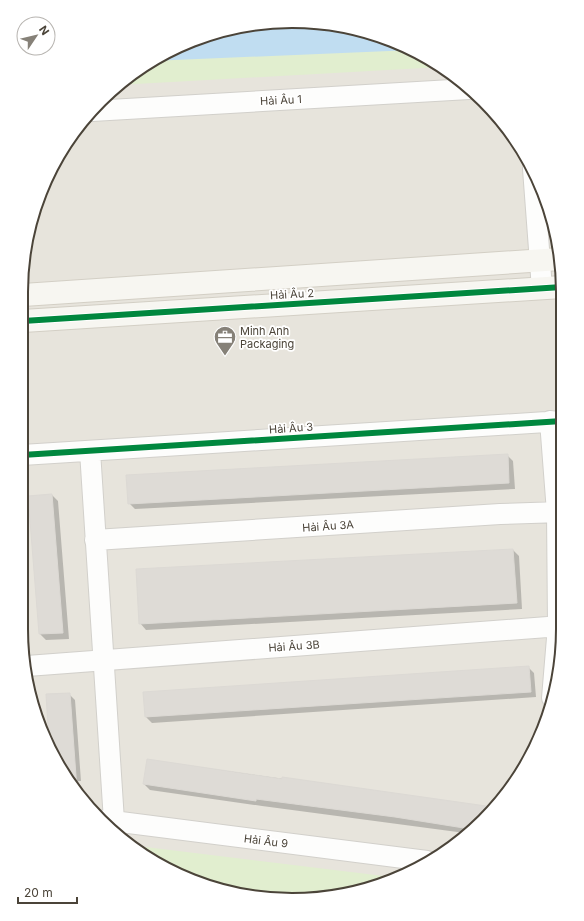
<svg xmlns="http://www.w3.org/2000/svg" width="584" height="921" font-family="Inter,sans-serif">
<style>
.residential{fill:#e7e4dc}
.green{fill:#e1eecf}
.water{fill:#c0ddf1}
.shadow{fill:#0003}
.building{fill:#dedbd6;stroke:#dcd9d4}
.lines{fill:none;stroke-linecap:round;stroke-linejoin:round}
.street-casing{stroke:#d2d0cb;stroke-width:22}
.secondary-casing{stroke:#d3cfc5;stroke-width:24}
.street{stroke:#fdfdfc;stroke-width:20}
.secondary{stroke:#f7f6f1;stroke-width:22}
.cycleway-casing{stroke:#fff;stroke-width:8}
.cycleway{stroke:#00873e;stroke-width:6}
.labels{text-anchor:middle;dominant-baseline:central;stroke-width:3.5;stroke-linejoin:round;paint-order:stroke}
.street-label{font-size:11px;fill:#4b4439;stroke:#fff}
.poi-label{font-size:11px;fill:#4b4439;stroke:#fff;text-anchor:start}
.rim{fill:none;stroke:#4b4439;stroke-width:2}
</style>
<rect width="100%" height="100%" fill="#f4f2ee"/>
<!-- residential -->
<path class="residential" d="M 310,22 L 362,30 L 412,49 L 457,77 L 507,127 L 535,172 L 554,222 L 562,274 L 561,664 L 542,732 L 507,794 L 443,854 L 362,891 L 292,900 L 205,886 L 127,844 L 67,780 L 35,716 L 21,629 L 23,257 L 42,189 L 77,127 L 113,88 L 157,57 L 205,35 L 257,23 Z"/>
<!-- green -->
<path class="green" d="M 310,22 L 362,30 L 412,49 L 441,67 L 118,85 L 157,57 L 205,35 L 257,23 Z
M 129,845 L 392,877 L 362,891 L 292,900 L 205,886 Z"/>
<!-- water -->
<path class="water" d="M 310,22 L 362,30 L 413,50 L 151,61 L 205,35 L 257,23 Z"/>
<!-- shadow -->
<path class="shadow" d="M 507,455 L 513,461 L 515,489 L 135,509 L 129,503 Z
M 52,495 L 58,501 L 69,639 L 46,640 L 40,634 Z
M 513,550 L 519,556 L 522,609 L 146,630 L 140,623 L 137,570 Z
M 528,667 L 534,673 L 536,697 L 152,723 L 146,717 Z
M 69,694 L 75,700 L 81,781 L 69,782 L 67,780 L 50,746 L 47,695 Z
M 148,760 L 492,808 L 465,833 L 262,806 L 150,790 L 144,784 Z"/>
<!-- building -->
<path class="building" d="M 508,454 L 509,483 L 128,504 L 126,475 Z
M 52,494 L 63,633 L 39,634 L 28,496 Z
M 513,549 L 517,603 L 139,624 L 136,569 Z
M 529,666 L 531,692 L 145,717 L 143,692 Z
M 70,693 L 77,790 L 67,780 L 49,743 L 46,694 Z
M 147,759 L 282,779 L 282,777 L 493,807 L 470,829 L 395,817 L 256,799 L 256,801 L 143,784 Z"/>
<g class="lines">
<!-- street casing -->
<g class="street-casing">
<path id="street" d="M 92,111 L 469,89
M 533,169 L 542,289
M 550,421 L 557,512 L 558,626 L 552,698
M 90,451 L 114,821
M 22,455 L 562,421
M 95,540 L 500,514 L 561,512
M 27,666 L 561,626
M 105,820 L 427,861"/>
</g>
<!-- secondary casing -->
<g class="secondary-casing">
<path id="secondary" d="M 23,295 L 560,259
M 23,321 L 562,287"/>
</g>
<!-- street -->
<use href="#street" class="street"/>
<!-- secondary -->
<use href="#secondary" class="secondary"/>
<!-- cycleway casing -->
<g class="cycleway-casing">
<path id="cycleway" d="M 23,321 L 562,287
M 22,455 L 562,421"/>
</g>
<!-- cycleway -->
<use href="#cycleway" class="cycleway"/>
</g>
<!-- icons -->
<defs>
<g id="office-pin" transform="scale(1.15)"><path d="M0 17L-7.5 6A9.5 9.5 0 1 1 7.5 6Z" fill="#868178" stroke="#fff"/><path d="M-6-3h4V-5.5h4V-3h4V5H-6ZM-1-4.5V-3h2v-1.5ZM-6 0V1H6V0Z" fill="#fff"/></g>
</defs>
<g fill-rule="evenodd">
<use href="#office-pin" x="225" y="337"/>
</g>
<g class="labels">
<!-- street labels -->
<g class="street-label">
<text transform="translate(281 100) rotate(-3)">Hải Âu 1</text>
<text transform="translate(292 294) rotate(-3)">Hải Âu 2</text>
<text transform="translate(291 428) rotate(-4)">Hải Âu 3</text>
<text transform="translate(328 526) rotate(-4)">Hải Âu 3A</text>
<text transform="translate(294 646) rotate(-4)">Hải Âu 3B</text>
<text transform="translate(266 841) rotate(7)">Hải Âu 9</text>
</g>
<!-- poi labels -->
<g class="poi-label">
<text x="240" y="331">Minh Anh<tspan x="240" dy="13">Packaging</tspan></text>
</g>
</g>
<!-- crop -->
<path d="M0 0H584V921H0ZM292 28H292A264 264 0 0 1 556 292V629A264 264 0 0 1 292 893H292A264 264 0 0 1 28 629V292A264 264 0 0 1 292 28Z" fill="#fff" fill-rule="evenodd"/>
<path class="rim" d="M292 28H292A264 264 0 0 1 556 292V629A264 264 0 0 1 292 893H292A264 264 0 0 1 28 629V292A264 264 0 0 1 292 28Z"/>
<!-- north arrow -->
<g transform="translate(36 36) rotate(55)"><circle r="19" fill="#ffffff" stroke="#b7b4b0"/>
<path d="M0-3L7 15L0 10L-7 15Z" fill="#868178"/>
<text y="-6" font-size="11" font-weight="bold" text-anchor="middle" fill="#4b4439">N</text>
</g>
<!-- scale -->
<path d="M18 897v6h59v-6" fill="none" stroke="#4b4439" stroke-width="2"/>
<text x="24" y="897" font-size="12" fill="#4b4439" stroke="#ffffff" stroke-width="3" paint-order="stroke">20 m</text>
</svg>
